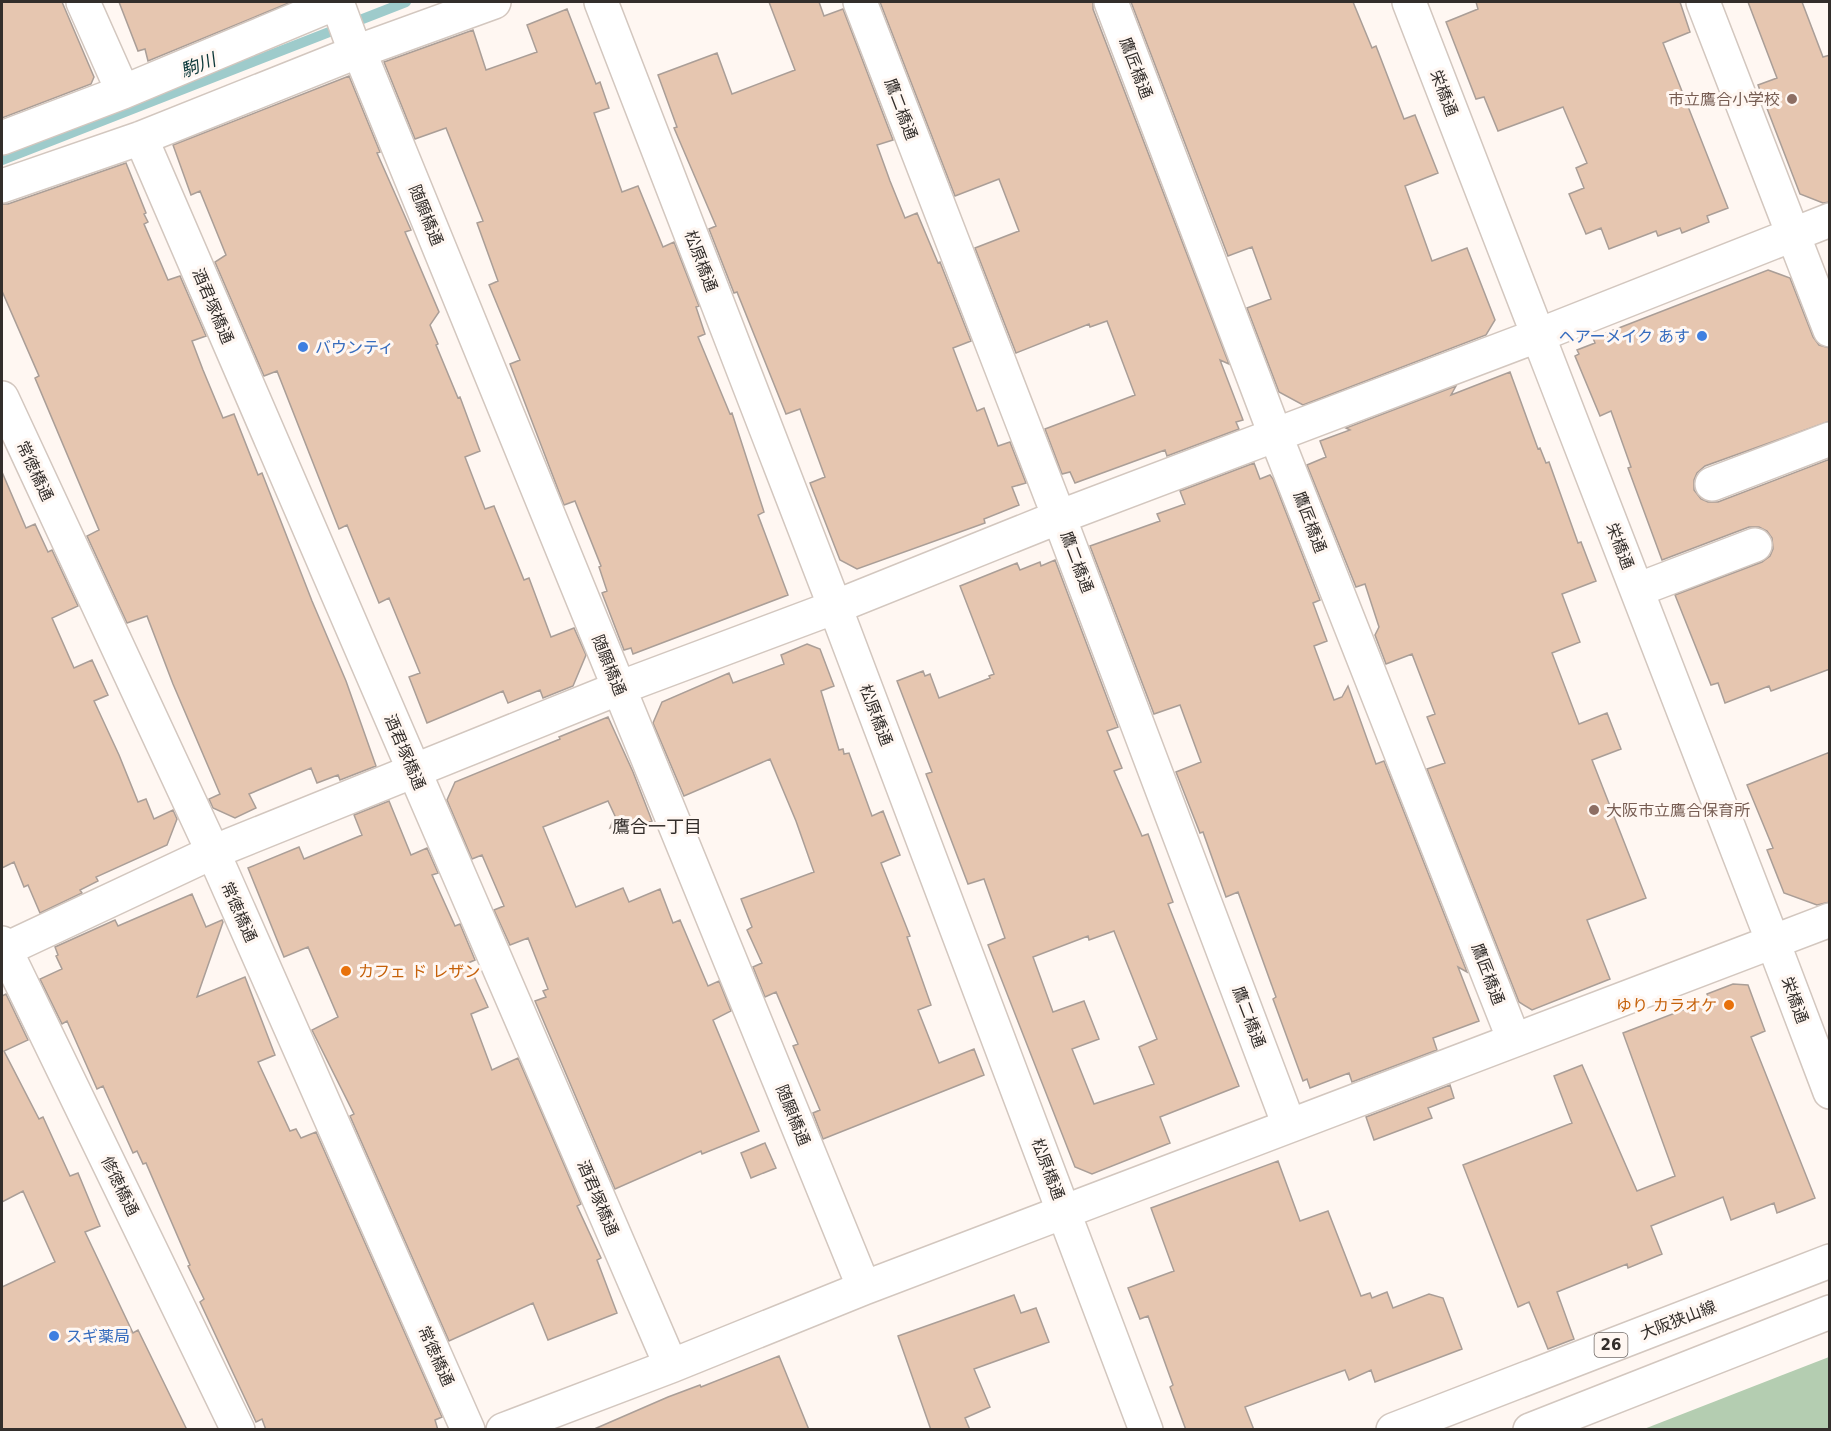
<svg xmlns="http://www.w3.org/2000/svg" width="1831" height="1431" font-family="'DejaVu Sans','Noto Sans JP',sans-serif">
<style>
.forest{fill:#b4cdb1}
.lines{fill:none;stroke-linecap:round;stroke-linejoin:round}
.stream{stroke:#9ecbcb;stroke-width:10}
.building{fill:#e6c6b0;stroke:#aa9e97;stroke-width:1.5;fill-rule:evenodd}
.minor-casing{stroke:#d3c7bf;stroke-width:36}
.major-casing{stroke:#d3c7bf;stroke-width:36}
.minor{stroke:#fff;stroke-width:33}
.major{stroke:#fff;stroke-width:33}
.education-dot{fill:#8d6e63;stroke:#fff7f2;stroke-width:2}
.shop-dot{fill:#3f7fe0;stroke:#fff7f2;stroke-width:2}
.food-dot{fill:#e8710a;stroke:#fff7f2;stroke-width:2}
.labels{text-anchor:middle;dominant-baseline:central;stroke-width:6;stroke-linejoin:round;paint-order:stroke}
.shield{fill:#fff7f2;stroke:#706a67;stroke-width:1.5}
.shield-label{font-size:15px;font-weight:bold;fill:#332e2b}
.street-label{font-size:16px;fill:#332e2b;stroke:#fff7f2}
.education-label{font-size:16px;fill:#785e54;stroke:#fff7f2;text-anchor:end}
.shop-label{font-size:16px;fill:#366cbe;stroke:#fff7f2;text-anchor:start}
.food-label{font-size:16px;fill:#c56008;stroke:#fff7f2;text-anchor:start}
.water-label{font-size:18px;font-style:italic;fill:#0c3839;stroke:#fff7f2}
.neighbourhood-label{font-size:18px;fill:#332e2b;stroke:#fff7f2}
</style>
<rect width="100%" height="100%" fill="#fff7f2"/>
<!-- forest -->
<path class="forest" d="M 1829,1357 L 1829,1429 L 1644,1429 Z"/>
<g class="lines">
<!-- stream -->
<path class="stream" d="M 2,160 L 406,2"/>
</g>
<!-- building -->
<path class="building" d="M 2,2 L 62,2 L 94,77 L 91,84 L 2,118 Z
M 119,2 L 291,2 L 148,61 L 145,49 L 138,51 Z
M 769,2 L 819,2 L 824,16 L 843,9 L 893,140 L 877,145 L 890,181 L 905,218 L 917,213 L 938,263 L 940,262 L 971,341 L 953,348 L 977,411 L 984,408 L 998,446 L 1010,442 L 1026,483 L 1012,487 L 1019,505 L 984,519 L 985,523 L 857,569 L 840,560 L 810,483 L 825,477 L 800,409 L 786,414 L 737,292 L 734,293 L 709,229 L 716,226 L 674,128 L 677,127 L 658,75 L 717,53 L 732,94 L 795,70 Z
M 880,2 L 1093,2 L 1093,9 L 1229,364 L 1220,360 L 1243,420 L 1236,422 L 1239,429 L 1167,456 L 1165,450 L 1075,483 L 1070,472 L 1062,474 L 1045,429 L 1135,395 L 1107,321 L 1090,327 L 1089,324 L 1016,353 L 975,248 L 1019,231 L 999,179 L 955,196 Z
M 1131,2 L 1353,2 L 1372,48 L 1376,46 L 1404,119 L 1415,115 L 1438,173 L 1405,186 L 1432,261 L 1467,248 L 1495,320 L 1486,335 L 1303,405 L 1279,392 L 1247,308 L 1271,299 L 1252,247 L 1228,256 Z
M 1476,2 L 1680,2 L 1690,32 L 1663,43 L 1728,208 L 1707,216 L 1709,222 L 1682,233 L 1680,228 L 1658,236 L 1656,231 L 1609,249 L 1601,228 L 1586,234 L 1569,194 L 1584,188 L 1576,168 L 1587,163 L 1563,107 L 1498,131 L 1484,97 L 1476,99 L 1446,22 L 1478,9 Z
M 1748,2 L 1802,2 L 1823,57 L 1830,55 L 1830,202 L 1823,203 L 1800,194 L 1758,85 L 1777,78 Z
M 567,9 L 596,84 L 600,82 L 609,108 L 594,113 L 622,192 L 638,186 L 663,247 L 674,242 L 699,306 L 696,307 L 705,334 L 698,337 L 730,414 L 732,413 L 764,512 L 758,515 L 788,595 L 633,654 L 631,648 L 624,650 L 602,593 L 607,591 L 599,567 L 601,566 L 575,501 L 564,505 L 510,364 L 520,360 L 489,285 L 498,281 L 477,223 L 483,221 L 446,128 L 415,139 L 384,62 L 473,30 L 486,70 L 537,52 L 527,25 Z
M 349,76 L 380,152 L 377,153 L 411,230 L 405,232 L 439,312 L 430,325 L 438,344 L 436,345 L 458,398 L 460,397 L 480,451 L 465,457 L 485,509 L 494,506 L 524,580 L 529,578 L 551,637 L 574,628 L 586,655 L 573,686 L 543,698 L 540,690 L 508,703 L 503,691 L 427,723 L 409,677 L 420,673 L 389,598 L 379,603 L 347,525 L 339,529 L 277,371 L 264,376 L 215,262 L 226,255 L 200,191 L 191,195 L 173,145 Z
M 126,163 L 146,213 L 144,214 L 148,222 L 144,224 L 168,280 L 180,276 L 206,336 L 192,341 L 203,370 L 223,418 L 234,414 L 258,475 L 262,473 L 312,601 L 346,681 L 376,766 L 340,780 L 338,775 L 317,783 L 311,768 L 249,794 L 256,808 L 235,818 L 213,808 L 209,799 L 220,794 L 173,684 L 147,616 L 127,623 L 87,536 L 99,530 L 35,378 L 39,376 L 2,291 L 2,204 L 8,204 Z
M 1768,270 L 1790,278 L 1813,337 L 1819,345 L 1830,348 L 1830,421 L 1705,466 L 1697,473 L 1694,480 L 1694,490 L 1701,499 L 1708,502 L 1718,502 L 1830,459 L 1830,669 L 1771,691 L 1769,686 L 1725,703 L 1718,683 L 1711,685 L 1675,595 L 1762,562 L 1770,556 L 1773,549 L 1772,538 L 1767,531 L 1759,527 L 1749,527 L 1662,560 L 1628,468 L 1631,467 L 1611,411 L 1600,416 L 1575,356 L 1579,354 L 1577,350 L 1595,343 L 1593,338 Z
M 1510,372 L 1538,449 L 1540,448 L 1546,463 L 1549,462 L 1578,543 L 1581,542 L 1596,581 L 1562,594 L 1580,642 L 1552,653 L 1579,724 L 1607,713 L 1621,749 L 1592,760 L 1646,898 L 1587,920 L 1610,979 L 1532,1010 L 1519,1002 L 1427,769 L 1445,763 L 1427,717 L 1435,714 L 1412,654 L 1386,664 L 1375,635 L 1379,627 L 1365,584 L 1356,587 L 1307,465 L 1326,457 L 1320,441 L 1350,430 L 1346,428 L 1456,386 L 1451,395 Z
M 1254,463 L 1260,479 L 1270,475 L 1273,479 L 1320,600 L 1313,603 L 1327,641 L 1314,646 L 1334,700 L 1342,697 L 1348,686 L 1376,764 L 1384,761 L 1467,972 L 1458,967 L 1479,1021 L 1433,1038 L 1437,1050 L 1352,1082 L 1349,1073 L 1310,1088 L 1307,1079 L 1303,1081 L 1273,999 L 1276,997 L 1238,892 L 1226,897 L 1203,832 L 1200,833 L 1176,772 L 1201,762 L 1180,705 L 1154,714 L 1090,546 L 1160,521 L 1157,514 L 1185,504 L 1180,491 Z
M 2,472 L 26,528 L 35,524 L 48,552 L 52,550 L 78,606 L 52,618 L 74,668 L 92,660 L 108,695 L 94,701 L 119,755 L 138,802 L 146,799 L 154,819 L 173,810 L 177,819 L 167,845 L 96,877 L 98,881 L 80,890 L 82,893 L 40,913 L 28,885 L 24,887 L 14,862 L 2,868 Z
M 1055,560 L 1118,727 L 1107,731 L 1122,768 L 1114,771 L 1142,836 L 1148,834 L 1173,902 L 1168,904 L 1239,1086 L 1160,1117 L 1170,1143 L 1092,1174 L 1075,1167 L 988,945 L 1005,938 L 984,879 L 968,884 L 926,774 L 932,772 L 897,681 L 923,671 L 925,676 L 930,674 L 939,698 L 990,678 L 989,676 L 994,674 L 960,586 L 1017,563 L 1020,570 L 1040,562 L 1041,566 ZM 1114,931 L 1157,1039 L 1139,1047 L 1154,1084 L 1094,1104 L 1072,1049 L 1099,1039 L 1084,1001 L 1053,1012 L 1033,957 L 1088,936 L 1089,940 Z
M 807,644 L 820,649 L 834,686 L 821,691 L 839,750 L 843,749 L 844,754 L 849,753 L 872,816 L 883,811 L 900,855 L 881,863 L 910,936 L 907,937 L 931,1005 L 918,1010 L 939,1063 L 974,1049 L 984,1075 L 823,1139 L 813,1113 L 820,1110 L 793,1046 L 798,1044 L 776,992 L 765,997 L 753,967 L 762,963 L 747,930 L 752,927 L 741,899 L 814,872 L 796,821 L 770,759 L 684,796 L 653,723 L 662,702 L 729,673 L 733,683 L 784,664 L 781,655 Z
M 608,717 L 633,772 L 652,821 L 622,833 L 618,824 L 610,828 L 615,816 L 608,801 L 543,827 L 576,907 L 623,888 L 629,902 L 660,889 L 673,923 L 680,920 L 708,986 L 719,981 L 731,1011 L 713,1020 L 759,1131 L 702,1154 L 701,1151 L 615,1189 L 535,1001 L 546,997 L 543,991 L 548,989 L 528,938 L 510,945 L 494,910 L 504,906 L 482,855 L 472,859 L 447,800 L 455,782 L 560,739 L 559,737 Z
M 1830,752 L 1830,902 L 1817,905 L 1784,893 L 1767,850 L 1773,848 L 1747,785 Z
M 389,801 L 411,855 L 427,848 L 438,873 L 432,875 L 455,926 L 460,924 L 475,960 L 468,963 L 488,1007 L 471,1014 L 492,1070 L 518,1058 L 581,1204 L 577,1206 L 601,1258 L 597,1260 L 617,1313 L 548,1340 L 533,1303 L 449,1341 L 350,1116 L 354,1114 L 312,1030 L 338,1017 L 308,947 L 284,957 L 248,868 L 299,847 L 304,859 L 362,835 L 354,815 Z
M 192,894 L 206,927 L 222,920 L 223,922 L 197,997 L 245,977 L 275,1055 L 258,1062 L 290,1131 L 296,1129 L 301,1138 L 316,1132 L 442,1417 L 435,1420 L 438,1430 L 266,1430 L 262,1419 L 256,1422 L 200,1302 L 204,1299 L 188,1266 L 190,1265 L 146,1163 L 143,1164 L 137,1151 L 133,1153 L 103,1086 L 97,1089 L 67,1021 L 62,1024 L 40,979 L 62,969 L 56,956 L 58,955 L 55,947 L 115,920 L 118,926 Z
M 1733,984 L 1748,985 L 1765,1031 L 1751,1037 L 1815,1198 L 1777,1213 L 1774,1203 L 1731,1220 L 1723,1197 L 1651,1226 L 1662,1254 L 1628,1268 L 1627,1264 L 1557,1292 L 1574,1339 L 1548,1349 L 1529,1302 L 1518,1307 L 1463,1165 L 1572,1123 L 1554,1076 L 1582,1065 L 1637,1191 L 1675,1176 L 1623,1033 L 1709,1000 L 1707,994 Z
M 6,994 L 28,1040 L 4,1051 L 39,1119 L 43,1117 L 70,1176 L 78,1173 L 100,1226 L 85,1232 L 133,1333 L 138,1330 L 187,1430 L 2,1430 L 2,1287 L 55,1262 L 23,1191 L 2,1202 L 2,996 Z
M 1450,1085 L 1454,1098 L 1428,1108 L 1432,1118 L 1374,1140 L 1366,1117 Z
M 765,1143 L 776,1168 L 751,1178 L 741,1153 Z
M 1278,1161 L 1300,1221 L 1328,1211 L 1361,1296 L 1370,1293 L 1372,1298 L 1387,1292 L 1393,1308 L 1429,1294 L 1443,1298 L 1462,1349 L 1375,1382 L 1371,1370 L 1349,1380 L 1345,1370 L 1245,1407 L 1254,1430 L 1186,1430 L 1170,1387 L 1173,1385 L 1148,1316 L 1140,1319 L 1128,1288 L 1174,1271 L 1151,1208 Z
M 1014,1295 L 1021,1313 L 1036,1308 L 1049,1342 L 974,1369 L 990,1407 L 965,1418 L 970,1430 L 931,1430 L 898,1336 Z
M 779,1356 L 809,1430 L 592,1430 L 668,1397 L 700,1385 L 701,1387 Z"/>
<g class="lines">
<!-- minor casing -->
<g class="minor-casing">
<path id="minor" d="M 83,2 L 123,92
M 337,2 L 352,43 L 359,51 L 864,1288
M 601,2 L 835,607 L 1146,1430
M 860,2 L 1059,517 L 1289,1125
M 1111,2 L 1275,434 L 1514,1040
M 1409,2 L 1773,942 L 1830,1092
M 1703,2 L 1830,330
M 2,138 L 123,92 L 338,2
M 141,138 L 671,1366
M 2,186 L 141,138 L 359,51 L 494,2
M 2,398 L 213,852 L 468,1430
M 1712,484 L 1830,439
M 1637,590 L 1755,545
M 2,943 L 238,1430
M 2,951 L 213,852 L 619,688 L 835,607 L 1059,517 L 1539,335 L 1830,220
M 503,1430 L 671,1366 L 864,1288 L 1830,920"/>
</g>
<!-- major casing -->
<g class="major-casing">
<path id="major" d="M 1393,1430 L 1830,1261
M 1530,1430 L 1830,1312"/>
</g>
<!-- minor -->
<use href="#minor" class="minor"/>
<!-- major -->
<use href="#major" class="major"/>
</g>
<!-- markers -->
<g class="education-dot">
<circle cx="1792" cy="99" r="6"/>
<circle cx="1594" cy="810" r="6"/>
</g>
<g class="shop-dot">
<circle cx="1702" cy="336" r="6"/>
<circle cx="303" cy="347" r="6"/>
<circle cx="54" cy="1336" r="6"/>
</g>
<g class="food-dot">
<circle cx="346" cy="971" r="6"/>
<circle cx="1729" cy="1005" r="6"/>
</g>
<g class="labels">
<!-- shield labels -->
<rect class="shield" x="1594.5" y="1333" width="33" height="24" rx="4.5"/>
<g class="shield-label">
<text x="1611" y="1345">26</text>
</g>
<!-- street labels -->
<g class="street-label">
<text transform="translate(1136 68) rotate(69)">鷹匠橋通</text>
<text transform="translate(1444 93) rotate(69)">栄橋通</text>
<text transform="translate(901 109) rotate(69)">鷹二橋通</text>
<text transform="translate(426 215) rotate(68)">随願橋通</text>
<text transform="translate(701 261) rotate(69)">松原橋通</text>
<text transform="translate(213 306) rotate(67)">酒君塚橋通</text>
<text transform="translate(35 471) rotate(65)">常徳橋通</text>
<text transform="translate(1310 522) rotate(69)">鷹匠橋通</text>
<text transform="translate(1620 546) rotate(69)">栄橋通</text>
<text transform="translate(1077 562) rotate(69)">鷹二橋通</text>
<text transform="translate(609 665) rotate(68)">随願橋通</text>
<text transform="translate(876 715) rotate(69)">松原橋通</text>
<text transform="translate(405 752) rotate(67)">酒君塚橋通</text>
<text transform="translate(239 912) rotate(66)">常徳橋通</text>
<text transform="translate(1488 974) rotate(69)">鷹匠橋通</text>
<text transform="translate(1795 1000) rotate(70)">栄橋通</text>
<text transform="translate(1249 1017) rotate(69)">鷹二橋通</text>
<text transform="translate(793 1115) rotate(68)">随願橋通</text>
<text transform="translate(1048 1169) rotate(69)">松原橋通</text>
<text transform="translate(120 1186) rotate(64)">修徳橋通</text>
<text transform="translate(598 1198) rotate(67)">酒君塚橋通</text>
<text transform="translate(1678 1320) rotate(-21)">大阪狭山線</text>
<text transform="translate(436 1356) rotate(66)">常徳橋通</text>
</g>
<!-- education labels -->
<g class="education-label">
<text x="1780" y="99">市立鷹合小学校</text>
<text x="1606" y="810" text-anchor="start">大阪市立鷹合保育所</text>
</g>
<!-- shop labels -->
<g class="shop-label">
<text x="1690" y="336" text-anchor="end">ヘアーメイク あす</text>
<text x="315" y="347">バウンティ</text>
<text x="66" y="1336">スギ薬局</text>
</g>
<!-- food labels -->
<g class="food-label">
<text x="358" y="971">カフェ ド レザン</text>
<text x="1717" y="1005" text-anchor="end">ゆり カラオケ</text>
</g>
<!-- water labels -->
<g class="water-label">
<text transform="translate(198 65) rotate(-21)">駒川</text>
</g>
<!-- neighbourhood labels -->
<g class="neighbourhood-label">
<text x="657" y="826">鷹合一丁目</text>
</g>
</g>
<!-- border -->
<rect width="1831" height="1431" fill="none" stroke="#332e2b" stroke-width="6"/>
</svg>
